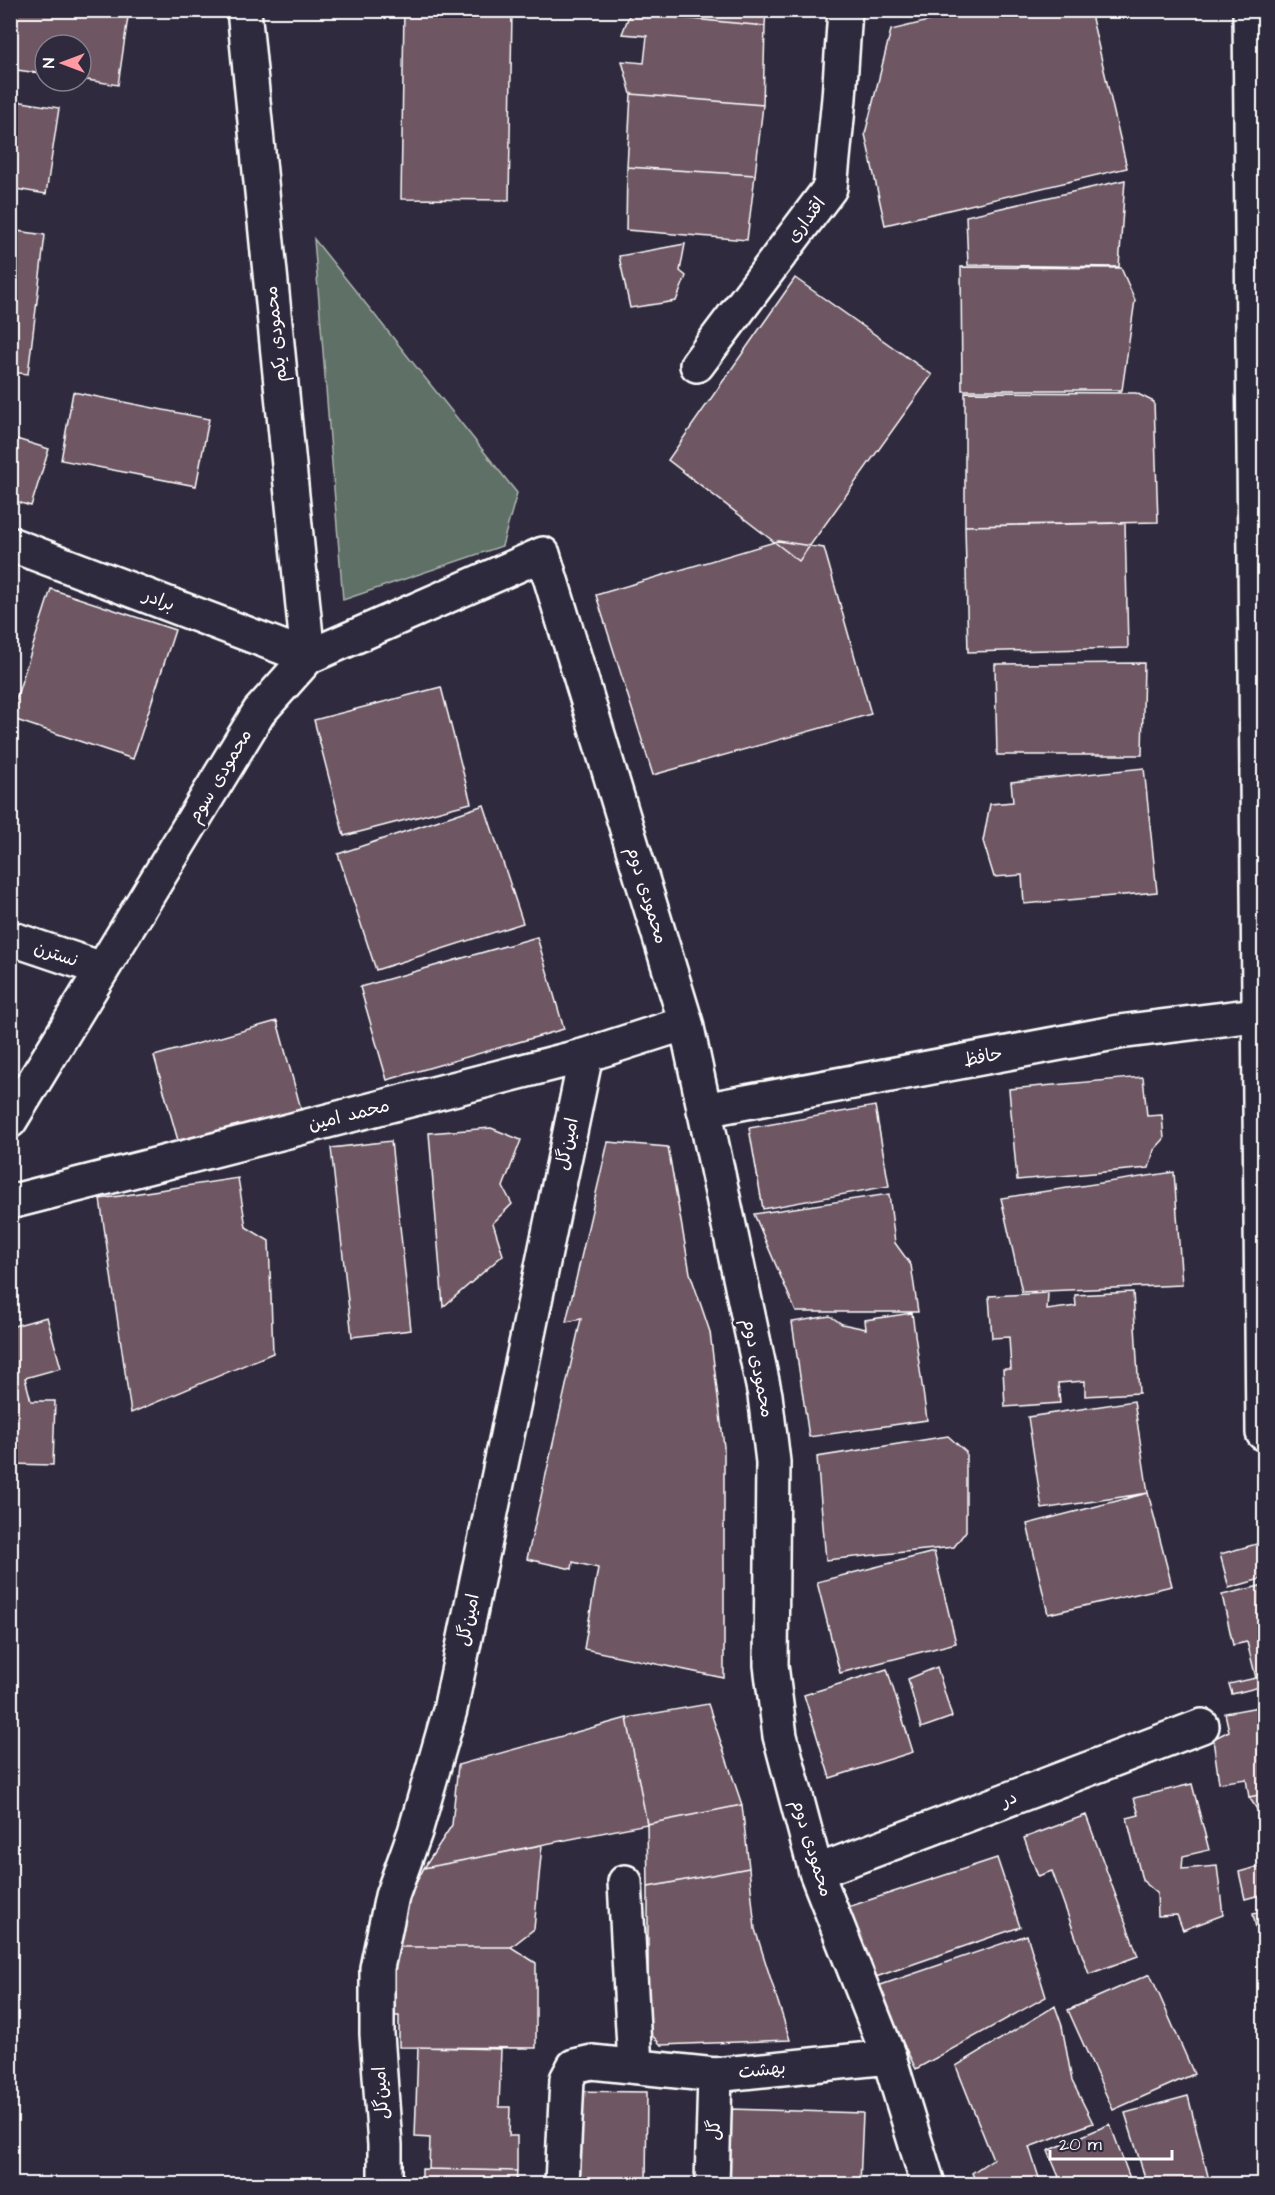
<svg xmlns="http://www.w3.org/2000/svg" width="1275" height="2195" font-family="'Architects Daughter','Playpen Sans Arabic',sans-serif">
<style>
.green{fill:#5e6f66;stroke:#aeb7b2;stroke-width:1.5}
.building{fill:#6e5662;stroke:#fff;stroke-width:1.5}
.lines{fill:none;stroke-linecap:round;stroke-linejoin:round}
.street-casing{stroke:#fff;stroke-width:38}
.street{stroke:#2f2a3d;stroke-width:33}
.labels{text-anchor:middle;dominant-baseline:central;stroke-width:6;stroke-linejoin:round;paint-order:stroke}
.street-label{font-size:18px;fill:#fff;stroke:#2f2a3d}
</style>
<rect width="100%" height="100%" fill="#2f2a3d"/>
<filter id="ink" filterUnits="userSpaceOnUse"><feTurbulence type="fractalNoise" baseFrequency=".0167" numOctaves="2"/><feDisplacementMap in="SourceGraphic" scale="12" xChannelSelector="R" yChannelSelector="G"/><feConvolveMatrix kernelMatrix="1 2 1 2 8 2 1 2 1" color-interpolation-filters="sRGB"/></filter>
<g filter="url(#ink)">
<!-- green -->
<path class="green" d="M 314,239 L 517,493 L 502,546 L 343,600 Z"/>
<!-- building -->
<path class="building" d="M 10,10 L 129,10 L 118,85 L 81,79 L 81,45 L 45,45 L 45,74 L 10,69 Z
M 404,10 L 512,10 L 509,200 L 401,199 Z
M 630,10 L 766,10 L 765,26 L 630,13 Z
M 974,10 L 1090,10 L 1127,168 L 885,225 L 865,134 L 891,30 Z
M 630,13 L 765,26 L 763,105 L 631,94 L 622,61 L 644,63 L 647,36 L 622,34 Z
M 631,94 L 763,105 L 755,175 L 627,167 Z
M 10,100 L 59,108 L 46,194 L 10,188 Z
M 627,167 L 755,175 L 747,240 L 626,230 Z
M 1125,180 L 1119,267 L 968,265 L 966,216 Z
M 10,230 L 45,235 L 28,374 L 10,372 Z
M 685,244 L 680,271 L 686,276 L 676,301 L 630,308 L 619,256 Z
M 961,267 L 1121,268 L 1135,300 L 1122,390 L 962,390 Z
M 795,278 L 932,375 L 799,561 L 668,460 Z
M 73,392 L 209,419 L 196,486 L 61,460 Z
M 965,392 L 1136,393 L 1154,402 L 1158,522 L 965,526 Z
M 10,437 L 49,449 L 31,506 L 10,500 Z
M 1125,523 L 1128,648 L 968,652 L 965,526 Z
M 778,541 L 824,548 L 871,714 L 653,775 L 596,595 Z
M 51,589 L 175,630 L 133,759 L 10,718 Z
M 1144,663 L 1142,755 L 997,755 L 995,664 Z
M 441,687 L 471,803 L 344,836 L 314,720 Z
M 1144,768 L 1157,892 L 1024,904 L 1022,875 L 994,877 L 983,841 L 990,804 L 1013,802 L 1011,782 Z
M 484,805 L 523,923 L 376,970 L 338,854 Z
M 537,937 L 564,1029 L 387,1080 L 360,987 Z
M 277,1021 L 301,1109 L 179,1144 L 154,1056 Z
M 1143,1077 L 1147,1116 L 1162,1115 L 1164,1139 L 1154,1150 L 1149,1168 L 1017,1180 L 1009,1089 Z
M 875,1106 L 889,1186 L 763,1209 L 749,1128 Z
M 491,1128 L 521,1140 L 503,1187 L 512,1204 L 493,1223 L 503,1255 L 443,1307 L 429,1133 Z
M 391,1141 L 411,1330 L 352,1337 L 331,1148 Z
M 608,1142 L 668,1147 L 690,1273 L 710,1332 L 724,1447 L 724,1678 L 584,1649 L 598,1568 L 573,1562 L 572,1569 L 527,1559 L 581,1319 L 566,1322 Z
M 1174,1172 L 1182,1285 L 1022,1292 L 1001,1198 Z
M 238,1178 L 246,1227 L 269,1241 L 273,1353 L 131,1413 L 100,1199 Z
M 889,1194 L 895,1243 L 911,1265 L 918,1312 L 796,1312 L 754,1214 Z
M 1133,1292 L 1139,1393 L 1085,1396 L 1085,1381 L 1058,1383 L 1060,1403 L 1005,1407 L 1003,1369 L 1011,1369 L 1009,1337 L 992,1338 L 989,1296 L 1048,1293 L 1047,1310 L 1076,1306 L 1075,1295 Z
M 912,1313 L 927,1420 L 809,1437 L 792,1322 L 830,1316 L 842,1324 L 866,1329 L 865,1320 Z
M 47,1317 L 61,1368 L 25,1378 L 31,1401 L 55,1401 L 53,1465 L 10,1464 L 10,1327 Z
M 1134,1401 L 1148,1493 L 1042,1509 L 1028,1417 Z
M 948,1436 L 966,1452 L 966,1531 L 954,1547 L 826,1560 L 817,1457 Z
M 1148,1493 L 1172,1586 L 1048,1614 L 1027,1524 Z
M 1264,1542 L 1264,1578 L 1229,1588 L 1220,1554 Z
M 934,1552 L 956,1643 L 840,1673 L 817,1582 Z
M 1264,1585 L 1264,1686 L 1232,1694 L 1229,1684 L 1256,1678 L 1247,1642 L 1233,1645 L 1222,1595 Z
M 937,1667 L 952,1717 L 921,1728 L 908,1679 Z
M 887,1669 L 913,1752 L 830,1778 L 804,1695 Z
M 708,1704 L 742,1805 L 647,1824 L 627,1718 Z
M 1264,1706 L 1264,1794 L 1249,1797 L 1246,1779 L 1219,1783 L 1213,1739 L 1229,1731 L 1225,1713 Z
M 627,1718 L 647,1824 L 424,1868 L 452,1825 L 458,1765 Z
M 1192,1784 L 1209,1850 L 1183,1856 L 1182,1869 L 1217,1866 L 1223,1915 L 1183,1930 L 1177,1915 L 1158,1916 L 1157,1893 L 1142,1880 L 1127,1818 L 1139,1815 L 1134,1798 Z
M 1264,1794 L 1264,1820 L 1249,1797 Z
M 742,1805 L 749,1868 L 648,1887 L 647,1824 Z
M 1086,1815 L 1138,1956 L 1089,1974 L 1052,1871 L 1038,1876 L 1024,1838 Z
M 542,1845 L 534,1929 L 511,1947 L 388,1947 L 402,1909 L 424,1868 Z
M 997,1858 L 1020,1927 L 873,1978 L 845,1908 Z
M 1264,1865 L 1264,1894 L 1245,1899 L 1239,1872 Z
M 749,1868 L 755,1929 L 790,2040 L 661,2045 L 648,2031 L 648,1887 Z
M 1264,1911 L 1264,1936 L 1258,1937 L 1253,1914 Z
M 1027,1935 L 1046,1997 L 916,2069 L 875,1987 Z
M 388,1947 L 511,1947 L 536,1963 L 536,2048 L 399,2047 L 399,2016 L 393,2016 Z
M 1150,1974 L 1194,2074 L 1113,2110 L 1068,2010 Z
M 1055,2006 L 1062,2026 L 1072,2081 L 1093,2123 L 1029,2147 L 1041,2184 L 977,2184 L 972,2173 L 993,2159 L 956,2066 Z
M 418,2047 L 501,2049 L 499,2107 L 510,2107 L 509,2136 L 517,2136 L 517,2171 L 429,2169 L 430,2138 L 415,2137 Z
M 568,2091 L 647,2092 L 646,2184 L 568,2184 Z
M 1188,2096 L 1210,2184 L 1147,2184 L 1125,2113 Z
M 731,2109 L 863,2113 L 860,2184 L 728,2184 Z
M 1110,2124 L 1132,2184 L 1062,2184 L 1048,2151 Z
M 422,2169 L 517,2171 L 516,2184 L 422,2184 Z"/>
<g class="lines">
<!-- street casing -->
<g class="street-casing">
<path id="street" d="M 1250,10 L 1263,1433
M 697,365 L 830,188 L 839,98 L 845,10
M 10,544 L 308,657 L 244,10
M 10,938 L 102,969
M 704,1110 L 1119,1032 L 1264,1014
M 10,1121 L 259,712 L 308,657 L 543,554 L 686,1023 L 765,1395 L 773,1462 L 771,1665 L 780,1736 L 816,1872 L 889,2057 L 928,2184
M 10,1202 L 586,1055 L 686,1023
M 816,1872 L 1202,1726
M 625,1882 L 635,2066
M 385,2184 L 385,2145 L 377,2034 L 377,1968 L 392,1896 L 415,1832 L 450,1710 L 586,1055
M 562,2184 L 567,2079 L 574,2066 L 592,2062 L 715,2075 L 889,2057
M 712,2184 L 715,2075"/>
</g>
<!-- street -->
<use href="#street" class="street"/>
</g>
</g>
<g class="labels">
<!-- street labels -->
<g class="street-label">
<text transform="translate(806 220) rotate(-53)">اقتداری</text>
<text transform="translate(276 334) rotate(-96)">محمودی یکم</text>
<text transform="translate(159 600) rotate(21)">برادر</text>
<text transform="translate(220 776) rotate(-59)">محمودی سوم</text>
<text transform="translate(647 895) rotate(73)">محمودی دوم</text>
<text transform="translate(56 954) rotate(19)">نسترن</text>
<text transform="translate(983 1057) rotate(-11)">حافظ</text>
<text transform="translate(349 1115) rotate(-14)">محمد امین</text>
<text transform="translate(567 1144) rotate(-78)">امین‌گل</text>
<text transform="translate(758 1368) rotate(79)">محمودی دوم</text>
<text transform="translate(468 1620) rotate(-78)">امین‌گل</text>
<text transform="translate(1009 1799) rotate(-21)">در</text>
<text transform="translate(812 1848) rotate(73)">محمودی دوم</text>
<text transform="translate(762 2070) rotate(-6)">بهشت</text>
<text transform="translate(381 2093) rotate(-94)">امین‌گل</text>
<text transform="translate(714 2130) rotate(-87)">گل</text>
</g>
</g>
<!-- margin -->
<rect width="1275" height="2195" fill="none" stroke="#2f2a3d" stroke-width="36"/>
<rect x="18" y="18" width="1239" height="2159" fill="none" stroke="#fff" stroke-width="2" filter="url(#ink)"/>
<!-- north arrow -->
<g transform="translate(63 63) rotate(270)"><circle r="28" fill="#2f2a3d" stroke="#827f8b" stroke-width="1.5"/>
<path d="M0-4.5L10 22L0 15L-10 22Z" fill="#ff9aa2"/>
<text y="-9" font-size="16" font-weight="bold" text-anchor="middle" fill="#ffffff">N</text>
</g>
<!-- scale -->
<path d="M1050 2150v9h122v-9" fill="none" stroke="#ffffff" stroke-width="3"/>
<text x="1059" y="2150" font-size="18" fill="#ffffff" stroke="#2f2a3d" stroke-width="4.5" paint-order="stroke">20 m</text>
</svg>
